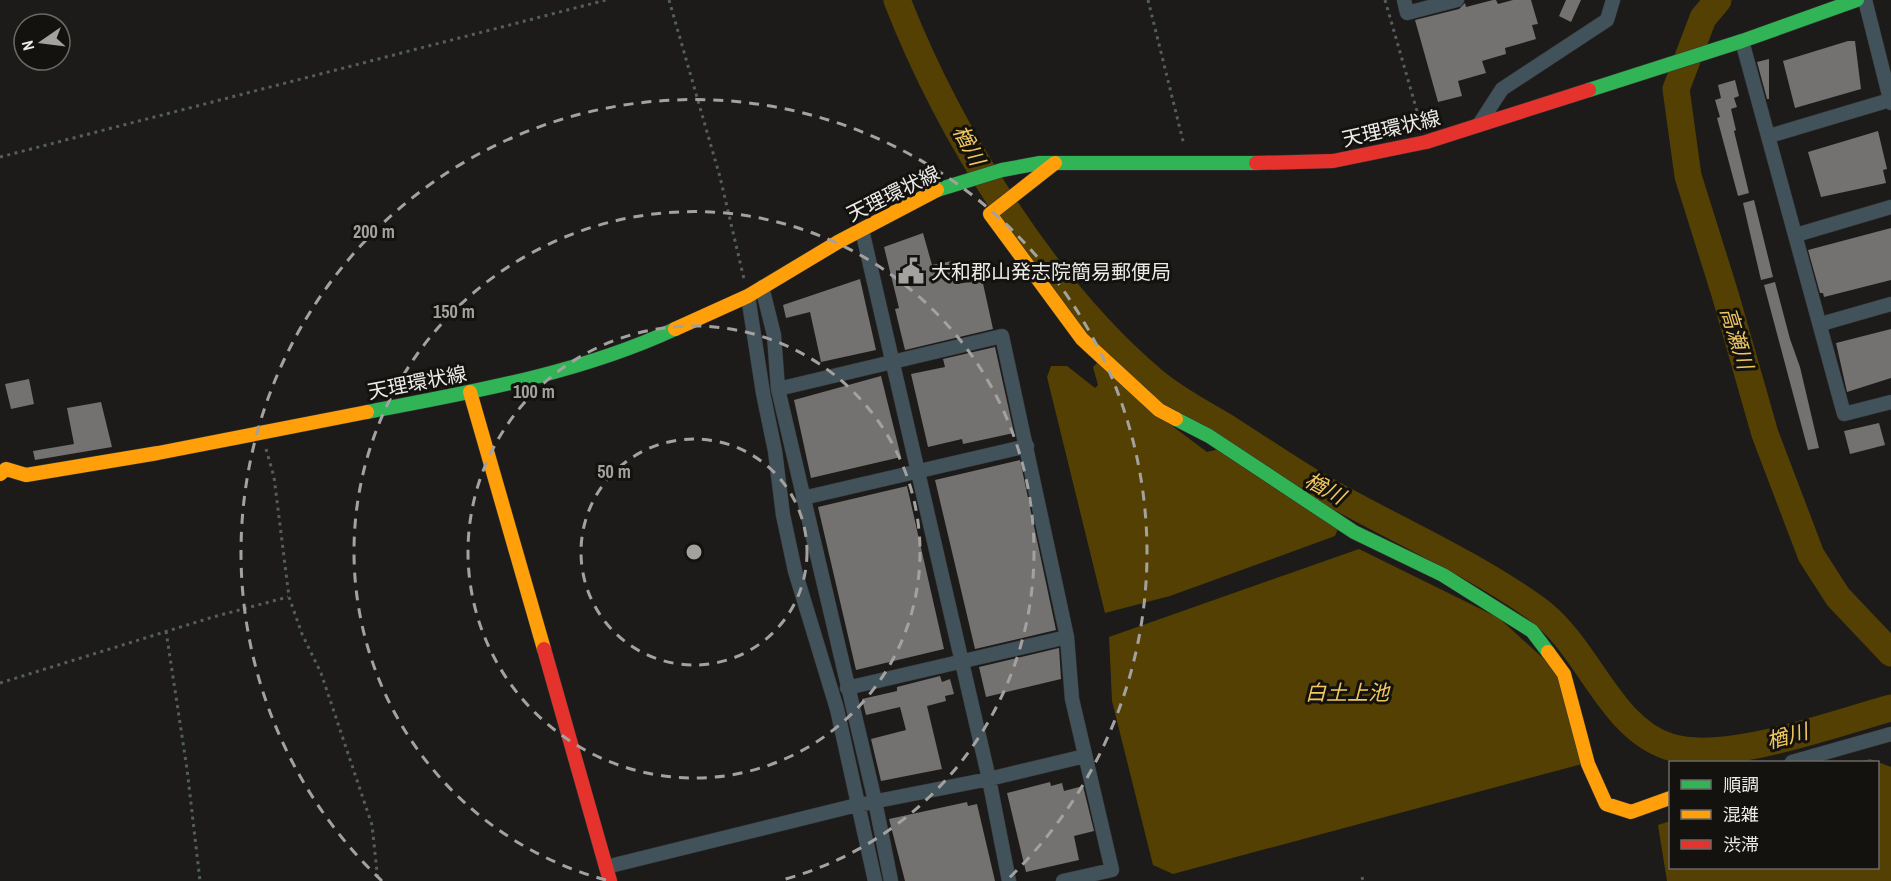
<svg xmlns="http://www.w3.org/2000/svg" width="1891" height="881" font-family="'Archivo Narrow','Noto Sans JP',sans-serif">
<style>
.water{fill:#544003}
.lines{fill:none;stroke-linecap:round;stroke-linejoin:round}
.river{stroke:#544003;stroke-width:27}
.building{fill:#737271}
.street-casing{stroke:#383837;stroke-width:15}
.fast-casing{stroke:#383837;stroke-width:15}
.slow-casing{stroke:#383837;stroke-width:15}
.jam-casing{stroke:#383837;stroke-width:15}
.path{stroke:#545e61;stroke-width:3;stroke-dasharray:3 4.5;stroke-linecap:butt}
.street{stroke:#41525a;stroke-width:14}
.fast{stroke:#30b455;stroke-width:14}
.slow{stroke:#ff9f0a;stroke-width:14}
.jam{stroke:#e5322d;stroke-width:14}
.ring{fill:none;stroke:#a3a2a0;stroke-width:3;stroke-dasharray:10 8}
.labels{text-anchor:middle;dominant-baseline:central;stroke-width:6;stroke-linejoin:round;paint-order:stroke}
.street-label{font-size:20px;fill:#ecebe8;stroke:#14120f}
.poi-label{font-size:20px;fill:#ecebe8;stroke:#14120f;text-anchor:start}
.water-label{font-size:21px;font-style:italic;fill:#f0c75e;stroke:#14120f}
.centre{fill:#a3a2a0;stroke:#14120f;stroke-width:3}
.ring-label{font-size:18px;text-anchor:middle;font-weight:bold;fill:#a3a2a0;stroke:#14120f;stroke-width:6;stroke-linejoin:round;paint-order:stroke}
</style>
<rect width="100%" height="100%" fill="#1c1b19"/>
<!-- water -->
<path class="water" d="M 1099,361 L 1143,404 L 1207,452 L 1219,449 L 1340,524 L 1335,536 L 1170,596 L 1105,613 L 1047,377 L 1051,366 L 1067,366 L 1095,388 L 1098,385 L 1093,367 Z
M 1359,549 L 1499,618 L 1556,670 L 1582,764 L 1173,874 L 1153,865 L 1112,701 L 1109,637 Z
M 1870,759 L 1891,767 L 1891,881 L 1667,881 L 1658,825 L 1670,821 L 1670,868 L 1878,868 L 1878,762 L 1860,762 Z"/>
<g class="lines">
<!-- river -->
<path class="river" d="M 897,0 C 948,131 1045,289 1153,380 C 1175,399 1201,412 1226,427 C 1254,445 1282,464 1310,481 C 1385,525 1467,559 1537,609 C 1589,647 1609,728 1670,747 C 1726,764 1832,724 1891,708
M 1718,0 L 1703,18 L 1676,89 L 1688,176 L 1725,294 L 1765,434 L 1811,555 L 1838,597 L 1891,653"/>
</g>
<!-- building -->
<path class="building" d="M 1493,0 L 1496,0 L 1498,4 L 1513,0 L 1531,0 L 1538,24 L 1532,25 L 1536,39 L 1505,48 L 1506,54 L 1482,61 L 1486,73 L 1458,81 L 1462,96 L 1438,102 L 1415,20 L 1459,9 L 1465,3 L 1466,7 Z
M 1566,0 L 1581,0 L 1571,22 L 1559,16 Z
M 1848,41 L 1855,41 L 1861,89 L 1795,108 L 1783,61 Z
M 1769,59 L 1769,99 L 1767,99 L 1757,62 Z
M 1735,80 L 1739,96 L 1734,98 L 1737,107 L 1731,109 L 1736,130 L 1734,131 L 1749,193 L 1738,196 L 1717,118 L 1720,117 L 1715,100 L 1721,98 L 1718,85 Z
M 1878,131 L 1887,169 L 1883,170 L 1886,183 L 1821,197 L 1808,152 Z
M 1754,200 L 1773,277 L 1761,280 L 1743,203 Z
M 1891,228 L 1891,280 L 1824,297 L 1823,293 L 1820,293 L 1808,250 Z
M 923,233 L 932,265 L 952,261 L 958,284 L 982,279 L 993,329 L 905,350 L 895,309 L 899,308 L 884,247 Z
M 860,279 L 876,350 L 821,362 L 810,312 L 786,318 L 783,305 Z
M 1775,282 L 1790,339 L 1800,367 L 1819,448 L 1808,450 L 1764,285 Z
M 1891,329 L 1891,378 L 1847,392 L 1836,343 Z
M 995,347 L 1014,433 L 963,444 L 962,439 L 928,447 L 911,374 L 945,367 L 943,359 Z
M 881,376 L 901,457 L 811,478 L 794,400 Z
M 29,379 L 34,404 L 11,409 L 5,384 Z
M 101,402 L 112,447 L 35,460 L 33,451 L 74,444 L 67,408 Z
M 1879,423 L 1885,445 L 1850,454 L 1844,431 Z
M 1020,460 L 1056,630 L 975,649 L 935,480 Z
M 907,486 L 944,649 L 856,670 L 818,507 Z
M 1059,648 L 1061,679 L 986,697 L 979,667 Z
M 940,676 L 942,682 L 950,679 L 954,694 L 945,696 L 946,701 L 927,706 L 942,769 L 881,781 L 871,739 L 906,730 L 900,707 L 866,715 L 862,699 L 897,691 L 897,687 Z
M 1050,782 L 1051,786 L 1062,783 L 1064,791 L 1083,786 L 1094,831 L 1074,836 L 1079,860 L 1026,872 L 1007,793 Z
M 967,802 L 968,806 L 977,804 L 995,881 L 905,881 L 889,819 Z"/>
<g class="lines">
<!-- street casing -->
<g class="street-casing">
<path id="street" d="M 1404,0 L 1407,13 L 1457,0
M 1865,0 L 1891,103
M 1742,41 L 1844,414 L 1891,402
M 1480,123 L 1502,89 L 1607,20 L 1613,0
M 1769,136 L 1890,100
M 862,230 L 989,779 L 1009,881
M 1796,235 L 1891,207
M 762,287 L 774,335 L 778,389 L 875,801 L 891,881
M 748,296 L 763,393 L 775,451 L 783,515 L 795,571 L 837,709 L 875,881
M 1821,324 L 1891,304
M 778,389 L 1002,336 L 1067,637 L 1072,699 L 1112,870 L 1063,881
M 803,498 L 1027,446
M 847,688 L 1067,637
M 1792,762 L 1891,734
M 606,867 L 857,805 L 989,779 L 1085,756"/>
</g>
<!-- fast casing -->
<g class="fast-casing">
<path id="fast" d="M 1589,90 L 1742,41 L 1857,0
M 937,190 L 1002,170 L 1040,163 L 1256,163
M 367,412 C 471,392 578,374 675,329
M 1176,419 L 1209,436 L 1354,532 L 1443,575 L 1532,631 L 1548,652"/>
</g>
<!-- slow casing -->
<g class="slow-casing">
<path id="slow" d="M 1055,163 L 990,214 L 1082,339 L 1159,410 L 1176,419
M 675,329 L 748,296 L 838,242 L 937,190
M 470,392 L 544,649
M 0,474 L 6,469 L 26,475 L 158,453 L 367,412
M 1548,652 L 1564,674 L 1588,764 L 1606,804 L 1631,812 L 1670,798"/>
</g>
<!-- jam casing -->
<g class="jam-casing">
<path id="jam" d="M 1256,163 L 1333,161 L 1426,142 L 1589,90
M 544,649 L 610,881"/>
</g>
<!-- path -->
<path class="path" d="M 669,0 L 720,177 L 744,279
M 1148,0 L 1184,145
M 1385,0 L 1421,125
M 0,157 L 606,0
M 266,449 L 274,477 L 289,597 L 302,634 L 321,673 L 372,825 L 378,881
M 166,631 L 187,769 L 200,881
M 0,683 L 213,617 L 288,597
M 1362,877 L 1363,881"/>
<!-- street -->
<use href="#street" class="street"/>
<!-- fast -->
<use href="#fast" class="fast"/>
<!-- slow -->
<use href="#slow" class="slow"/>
<!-- jam -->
<use href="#jam" class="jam"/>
</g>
<!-- distance rings -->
<g class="ring">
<circle cx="694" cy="552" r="113"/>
<circle cx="694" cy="552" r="226"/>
<path d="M606 880A340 340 0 1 1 782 880"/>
<path d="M382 881A453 453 0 1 1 1006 881"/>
</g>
<!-- icons -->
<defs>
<g id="civic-bare" transform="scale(2.07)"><path d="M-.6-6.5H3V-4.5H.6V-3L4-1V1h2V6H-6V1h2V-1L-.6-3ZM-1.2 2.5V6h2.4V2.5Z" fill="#a3a2a0" stroke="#14120f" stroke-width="2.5" paint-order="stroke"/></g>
</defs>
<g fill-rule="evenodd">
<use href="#civic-bare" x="911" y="271"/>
</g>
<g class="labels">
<!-- street labels -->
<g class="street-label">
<text transform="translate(1391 128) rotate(-13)">天理環状線</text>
<text transform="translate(893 193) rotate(-26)">天理環状線</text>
<text transform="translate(417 382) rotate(-11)">天理環状線</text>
</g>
<!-- poi labels -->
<g class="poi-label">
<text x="931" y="271">大和郡山発志院簡易郵便局</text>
</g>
<!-- water labels -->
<g class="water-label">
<text transform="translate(969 145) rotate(62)">楢川</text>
<text transform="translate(1737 338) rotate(73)">高瀬川</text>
<text transform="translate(1325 488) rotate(29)">楢川</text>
<text x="1347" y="692">白土上池</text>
<text transform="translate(1787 736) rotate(-15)">楢川</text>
</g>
</g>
<circle cx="694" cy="552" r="9" class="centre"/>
<g class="ring-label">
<text x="374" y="238">200 m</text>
<text x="454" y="318">150 m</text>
<text x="534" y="398">100 m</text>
<text x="614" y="478">50 m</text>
</g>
<!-- legend -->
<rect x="1669" y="761" width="210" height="108" fill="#14120f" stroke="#6a6966" stroke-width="1.5"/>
<rect x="1681" y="780" width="30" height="9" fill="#30b455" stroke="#6a6966" stroke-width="1.5"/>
<text x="1723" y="791" font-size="18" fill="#ecebe8">順調</text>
<rect x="1681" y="810" width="30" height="9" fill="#ff9f0a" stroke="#6a6966" stroke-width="1.5"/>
<text x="1723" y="821" font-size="18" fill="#ecebe8">混雑</text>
<rect x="1681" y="840" width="30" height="9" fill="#e5322d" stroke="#6a6966" stroke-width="1.5"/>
<text x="1723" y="851" font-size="18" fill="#ecebe8">渋滞</text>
<!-- north arrow -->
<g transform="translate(42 42) rotate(256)"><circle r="28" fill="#14120f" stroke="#6a6966" stroke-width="1.5"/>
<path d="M0-4.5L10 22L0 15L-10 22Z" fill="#a3a2a0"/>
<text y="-9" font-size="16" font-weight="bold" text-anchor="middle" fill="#ecebe8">N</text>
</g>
</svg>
